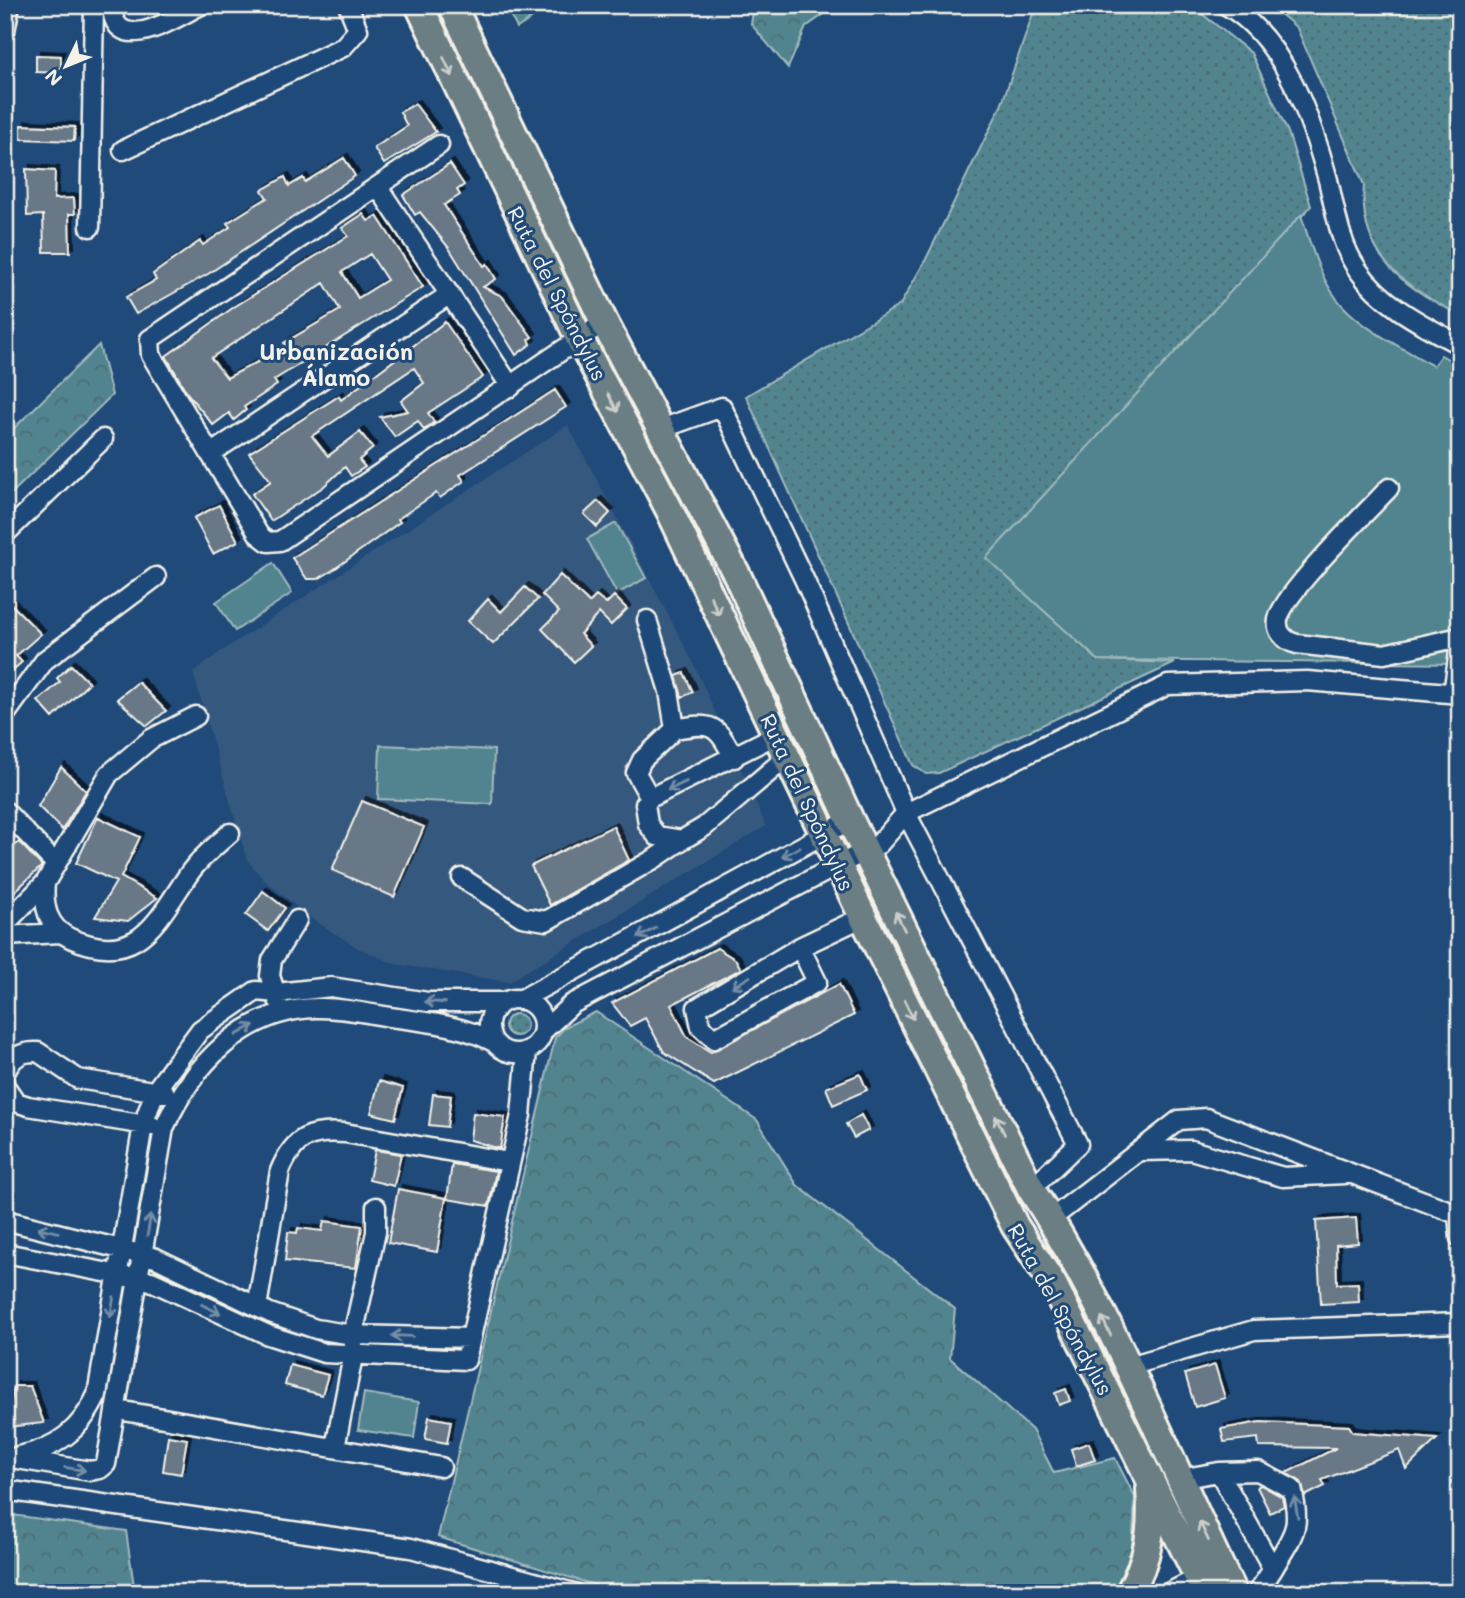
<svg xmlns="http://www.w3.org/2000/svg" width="1465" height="1598" font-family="Mali,sans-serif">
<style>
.built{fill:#35587e}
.grass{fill:url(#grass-dots);stroke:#a2babc;stroke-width:2}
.forest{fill:url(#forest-crowns);stroke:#a2babc;stroke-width:2}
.park{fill:#51848f;stroke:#a2babc;stroke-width:2}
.building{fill:#687887;stroke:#f4f1e8;stroke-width:2;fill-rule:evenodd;filter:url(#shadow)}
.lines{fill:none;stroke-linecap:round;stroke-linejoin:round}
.minor-casing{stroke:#f4f1e8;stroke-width:23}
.highway-casing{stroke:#f4f1e8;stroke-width:32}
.minor{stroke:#1f4a7a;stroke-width:18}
.highway{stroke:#6b7e84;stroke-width:26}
.oneway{stroke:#cbceca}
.oneway2{stroke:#748da6}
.labels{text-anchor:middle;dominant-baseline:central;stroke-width:6;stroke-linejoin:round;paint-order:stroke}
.street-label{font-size:21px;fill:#f4f1e8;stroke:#1f4a7a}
.neighbourhood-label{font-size:23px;font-weight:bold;fill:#f4f1e8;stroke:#1f4a7a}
</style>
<defs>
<pattern id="grass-dots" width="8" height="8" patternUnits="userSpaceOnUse" patternTransform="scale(1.75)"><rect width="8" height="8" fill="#51848f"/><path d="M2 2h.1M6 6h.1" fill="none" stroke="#4e6c72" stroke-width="1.8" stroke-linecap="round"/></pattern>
<pattern id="forest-crowns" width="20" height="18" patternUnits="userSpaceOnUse" patternTransform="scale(1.75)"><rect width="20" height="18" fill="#51848f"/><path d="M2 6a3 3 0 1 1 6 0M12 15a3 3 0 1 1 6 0" fill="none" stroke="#4e6c72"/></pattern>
<filter id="shadow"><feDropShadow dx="4" dy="-4" stdDeviation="0" flood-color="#0009"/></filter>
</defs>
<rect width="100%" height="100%" fill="#1f4a7a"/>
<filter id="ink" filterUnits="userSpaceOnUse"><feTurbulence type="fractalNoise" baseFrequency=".0143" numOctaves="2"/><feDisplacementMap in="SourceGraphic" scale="14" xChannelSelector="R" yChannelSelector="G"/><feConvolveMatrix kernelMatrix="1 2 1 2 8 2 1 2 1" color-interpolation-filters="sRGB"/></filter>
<g filter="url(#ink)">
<!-- built -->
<path class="built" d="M 568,425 L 692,660 L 766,826 L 509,982 L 395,964 L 358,948 L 312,919 L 265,881 L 247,860 L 193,673 L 217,654 Z"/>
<!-- grass -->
<path class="grass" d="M 505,5 L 552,5 L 517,28 Z
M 1036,5 L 1191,5 L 1251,53 L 1288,132 L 1311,206 L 987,558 L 1098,660 L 1175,663 L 939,773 L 926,774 L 913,765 L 746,396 L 900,305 L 926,259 L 1001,106 Z
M 1270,5 L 1460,5 L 1460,315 C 1403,287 1358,255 1364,185 L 1297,28 Z
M505 1025a11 11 0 1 1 22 0a11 11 0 1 1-22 0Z"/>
<!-- forest -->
<path class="forest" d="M 754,5 L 837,5 L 806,27 L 788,68 L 751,24 Z
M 99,345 L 112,395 L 5,500 L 5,437 Z
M 596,1012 L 757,1120 L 797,1185 L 955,1309 L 950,1358 L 1032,1430 L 1054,1473 L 1115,1458 L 1135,1497 L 1132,1553 L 1114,1593 L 620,1593 L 438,1537 L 555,1038 L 565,1027 Z
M 5,1514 L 126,1531 L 135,1593 L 5,1593 Z"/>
<!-- park -->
<path class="park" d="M 1301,215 C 1311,245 1320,281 1342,305 C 1367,332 1402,347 1433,366 L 1441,355 L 1460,366 L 1460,664 L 1098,660 L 986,558 Z
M 616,523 L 646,578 L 617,594 L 587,539 Z
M 273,563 L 292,593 L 235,631 L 216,602 Z
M 380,745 L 494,750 L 492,804 L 378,799 Z
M 364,1393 L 419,1402 L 414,1438 L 358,1430 Z"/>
<!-- building -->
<path class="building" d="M 36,55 L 61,56 L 61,73 L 36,72 Z
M 415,104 L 436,132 L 384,164 L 374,148 L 407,126 L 400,112 Z
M 21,125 L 75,127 L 74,141 L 21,139 Z
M 344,158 L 355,176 L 208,274 L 136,314 L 126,297 L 156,280 L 153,274 L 190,248 L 200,241 L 203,245 L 230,227 L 227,223 L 267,198 L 262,190 L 285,177 L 289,186 L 303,178 L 305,182 Z
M 450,164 L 464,185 L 457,190 L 460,195 L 444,205 L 484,266 L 487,264 L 496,279 L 483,287 L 502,296 L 532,337 L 529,339 L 531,344 L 516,355 L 449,248 L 420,212 L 415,215 L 403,195 Z
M 26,169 L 55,171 L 54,199 L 74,198 L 75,214 L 69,214 L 70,252 L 44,252 L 43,215 L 27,216 Z
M 363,214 L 368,221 L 377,216 L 423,287 L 274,380 L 277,385 L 244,407 L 246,410 L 234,420 L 229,413 L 213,425 L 187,393 L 166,356 L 234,307 L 348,236 L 342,228 ZM 370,254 L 387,280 L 358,298 L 342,272 ZM 324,283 L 340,310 L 284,343 L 286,347 L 227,378 L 211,358 Z
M 445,322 L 483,377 L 428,413 L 434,422 L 424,430 L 418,421 L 395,437 L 380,417 L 408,411 L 401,401 L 424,383 L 414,368 L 312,436 L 328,456 L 360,432 L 373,448 L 359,460 L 365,467 L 351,476 L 345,467 L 323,487 L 271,521 L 252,494 L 271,481 L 249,453 L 339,396 L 341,400 Z
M 555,390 L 566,407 L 460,475 L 464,481 L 440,498 L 436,493 L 398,519 L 400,522 L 333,570 L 318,579 L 307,579 L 292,558 Z
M 598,501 L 610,513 L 597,527 L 584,514 Z
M 219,505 L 238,541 L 213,554 L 194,518 Z
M 560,575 L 589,603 L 596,596 L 606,604 L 614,596 L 627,609 L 611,625 L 599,613 L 580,634 L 591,646 L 574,662 L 542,629 L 559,612 L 542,595 Z
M 525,587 L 538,599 L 493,644 L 468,621 L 488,599 L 501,612 Z
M 5,598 L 41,634 L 16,656 L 22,662 L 5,677 Z
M 71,665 L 89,683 L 53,718 L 38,701 L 60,682 L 57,678 Z
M 684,673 L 693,692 L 682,697 L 676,676 Z
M 138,682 L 166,711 L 147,726 L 117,699 Z
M 61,767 L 86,791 L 62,830 L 38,806 Z
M 362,801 L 424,827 L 394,897 L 332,870 Z
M 98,817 L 140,837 L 121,877 L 157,898 L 128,921 L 95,917 L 116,882 L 76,863 Z
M 613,826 L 629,860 L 550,905 L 531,866 Z
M 19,842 L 42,866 L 12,894 L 5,886 L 5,854 Z
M 263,891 L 285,908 L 268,931 L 246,915 Z
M 717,948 L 736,960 L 741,969 L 671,1005 L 687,1037 L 711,1052 L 839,984 L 854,1015 L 714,1084 L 664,1052 L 645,1018 L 630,1026 L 612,1003 Z
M 860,1074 L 867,1090 L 833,1105 L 826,1088 Z
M 379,1081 L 403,1088 L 395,1119 L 371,1113 Z
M 433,1094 L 451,1096 L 447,1127 L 429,1125 Z
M 473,1113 L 505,1117 L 500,1149 L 470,1140 Z
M 861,1115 L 869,1130 L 854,1138 L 846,1124 Z
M 375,1150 L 401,1154 L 394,1186 L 369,1180 Z
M 452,1164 L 496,1171 L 489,1206 L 447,1199 Z
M 398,1189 L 446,1198 L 437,1252 L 388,1243 Z
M 1356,1218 L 1358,1243 L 1336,1245 L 1337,1284 L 1358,1283 L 1359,1302 L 1321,1304 L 1316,1221 Z
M 324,1221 L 362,1226 L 356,1268 L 285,1261 L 288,1232 L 297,1233 L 298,1228 L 322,1231 Z
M 290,1365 L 328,1375 L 322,1395 L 285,1385 Z
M 1215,1365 L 1225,1398 L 1195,1407 L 1185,1374 Z
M 14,1386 L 30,1386 L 44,1423 L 6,1427 Z
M 1066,1389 L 1070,1401 L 1059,1405 L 1055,1393 Z
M 429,1417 L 451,1421 L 447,1443 L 425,1439 Z
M 1260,1422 L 1349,1426 L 1353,1432 L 1437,1439 L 1406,1469 L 1399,1450 L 1322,1480 L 1325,1486 L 1305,1496 L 1301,1482 L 1286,1473 L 1336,1448 L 1259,1447 L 1258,1438 L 1224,1442 L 1221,1429 Z
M 168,1436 L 187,1439 L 181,1474 L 163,1471 Z
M 1089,1443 L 1095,1460 L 1076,1466 L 1071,1449 Z
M 1261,1485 L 1282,1497 L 1284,1506 L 1270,1513 L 1257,1487 Z"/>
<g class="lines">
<!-- minor casing -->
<g class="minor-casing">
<path id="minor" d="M 112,5 C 113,60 178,16 201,5
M 1226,5 C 1284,38 1311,118 1328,180 C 1335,209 1340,245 1358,270 C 1382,305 1423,325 1460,345
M 5,31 L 10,5
M 439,145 L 150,339 L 151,355 L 259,535 L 268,542 L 280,541 L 604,322
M 123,150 L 343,47 L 358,30 L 348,5
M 378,187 L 511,387
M 90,227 L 94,5
M 661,429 L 722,407 L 805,581 L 906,813 L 1078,1144 L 1031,1189
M 210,454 L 450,294
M 1389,488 C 1365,514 1289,588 1279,616 C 1274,630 1284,641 1297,644 L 1384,654 L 1460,637
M 5,534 L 103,439
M 647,620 L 669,691 L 675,729 L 642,760 L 636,773 L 650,798
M 1453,694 L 1460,644
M 5,715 L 45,660 L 156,577
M 675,729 C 713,722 716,724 734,758
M 776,735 L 650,798 L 645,804 L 648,824 L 657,836 L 682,840 L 704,827 L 787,757
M 5,811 L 55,863
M 462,878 L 522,917 L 546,921 L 654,859 L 682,840
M 45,883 C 43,906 47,927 70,938 C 141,969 158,917 191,871 C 202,856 217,845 230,833
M 5,924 L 45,883 L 109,774 L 151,739 L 196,716
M 5,936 L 60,933
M 800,947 L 817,982 L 714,1039 L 701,1027 L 697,1008 L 800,947 L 863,917
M489 1026a27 27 0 1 1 54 0a27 27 0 1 1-54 0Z
M 278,1000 L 270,976 L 272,960 L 297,920
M 520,1000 L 850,820
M 543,1031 L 572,1004 L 879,844 L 906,813 L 1168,685 L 1307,681 L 1460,694
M 5,1073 C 12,1057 21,1051 38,1052 L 78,1079 L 165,1093
M 5,1086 L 16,1102 L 28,1106 L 152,1126
M 1140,1151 L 1191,1150 L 1283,1177 L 1345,1174
M 1458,1214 L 1460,1238
M 1051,1219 L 1179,1120 L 1206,1118 L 1460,1215
M 5,1220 L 156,1258 L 270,1313 L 316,1329 L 353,1335 L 471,1338
M 5,1253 L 151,1281 L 268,1335 L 324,1353 L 466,1360 L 521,1115 L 527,1051
M 257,1307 L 280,1171 C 294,1137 310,1130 345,1133 L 509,1162
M 1128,1370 L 1143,1362 L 1254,1330 L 1460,1323
M 118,1410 L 441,1467
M 335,1448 L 353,1356 L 353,1335 L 376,1232 L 376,1207
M 18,1456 C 56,1449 81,1430 97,1395 L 143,1125 L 155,1091 L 200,1030 L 256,991 L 277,993 L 331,987 L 428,1002 L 503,1002
M 5,1457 L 90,1471 L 100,1469 L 106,1464 L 164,1128 C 192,1066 243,1010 316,1008 C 341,1007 366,1013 390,1017 C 427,1022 462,1025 494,1042
M 1219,1472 L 1273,1569 L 1257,1593
M 1179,1479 L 1219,1472 L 1258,1471 L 1292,1489 C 1302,1530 1293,1534 1273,1569
M 5,1490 L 411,1548 L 574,1593
M 1168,1593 L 1208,1573"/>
</g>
<!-- highway casing -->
<g class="highway-casing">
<path id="highway" d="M 419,5 L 579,338 L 669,509 L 863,917 L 1015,1226 L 1053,1284 L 1206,1593
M 452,5 L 604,322 L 737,575 L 850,820 L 1031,1189 C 1113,1315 1168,1458 1233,1593
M 1129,1593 C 1149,1559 1153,1527 1150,1489"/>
</g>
<!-- minor -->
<use href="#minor" class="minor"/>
<!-- highway -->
<use href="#highway" class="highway"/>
</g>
<!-- one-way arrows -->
<defs><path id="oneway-shaft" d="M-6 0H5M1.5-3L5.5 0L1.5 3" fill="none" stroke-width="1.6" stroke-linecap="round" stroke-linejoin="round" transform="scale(1.75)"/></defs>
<g class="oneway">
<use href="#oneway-shaft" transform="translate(448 67) rotate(65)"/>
<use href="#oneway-shaft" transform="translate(613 403) rotate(62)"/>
<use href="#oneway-shaft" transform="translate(715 606) rotate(65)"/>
<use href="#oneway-shaft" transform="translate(900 921) rotate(-116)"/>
<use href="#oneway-shaft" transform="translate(909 1010) rotate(64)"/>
<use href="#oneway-shaft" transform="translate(1000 1125) rotate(-116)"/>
<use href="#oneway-shaft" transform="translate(1106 1326) rotate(-116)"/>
<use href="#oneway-shaft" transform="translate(1204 1531) rotate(-115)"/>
</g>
<g class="oneway2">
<use href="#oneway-shaft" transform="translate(677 786) rotate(154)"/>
<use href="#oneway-shaft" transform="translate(791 852) rotate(150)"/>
<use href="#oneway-shaft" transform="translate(647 933) rotate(151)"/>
<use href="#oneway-shaft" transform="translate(741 982) rotate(149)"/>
<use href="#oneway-shaft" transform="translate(435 1002) rotate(-176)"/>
<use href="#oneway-shaft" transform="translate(245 1030) rotate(-30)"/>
<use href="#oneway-shaft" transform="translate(149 1225) rotate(-81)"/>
<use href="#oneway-shaft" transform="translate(48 1230) rotate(-167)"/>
<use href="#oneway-shaft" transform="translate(112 1307) rotate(100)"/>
<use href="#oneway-shaft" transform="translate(211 1309) rotate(25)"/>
<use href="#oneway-shaft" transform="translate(402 1336) rotate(-178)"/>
<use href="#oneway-shaft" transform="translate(75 1469) rotate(9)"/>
<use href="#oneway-shaft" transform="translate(1296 1507) rotate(-100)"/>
</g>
</g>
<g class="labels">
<!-- street labels -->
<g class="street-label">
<text transform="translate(558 293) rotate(63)">Ruta del Spóndylus</text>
<text transform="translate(808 802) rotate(65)">Ruta del Spóndylus</text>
<text transform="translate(1061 1309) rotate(61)">Ruta del Spóndylus</text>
</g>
<!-- neighbourhood labels -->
<g class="neighbourhood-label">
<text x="336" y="351">Urbanización<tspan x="336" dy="26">Álamo</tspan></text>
</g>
</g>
<!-- margin -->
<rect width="1465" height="1598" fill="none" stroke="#1f4a7a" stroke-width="28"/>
<rect x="14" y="14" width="1437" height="1570" fill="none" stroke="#f4f1e8" stroke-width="2.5" filter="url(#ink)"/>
<!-- north arrow -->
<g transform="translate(66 66) rotate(227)" stroke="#1f4a7a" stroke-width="5" paint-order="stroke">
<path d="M0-5L12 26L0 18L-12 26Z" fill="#f4f1e8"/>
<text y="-10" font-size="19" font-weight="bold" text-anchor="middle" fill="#f4f1e8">N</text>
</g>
</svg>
